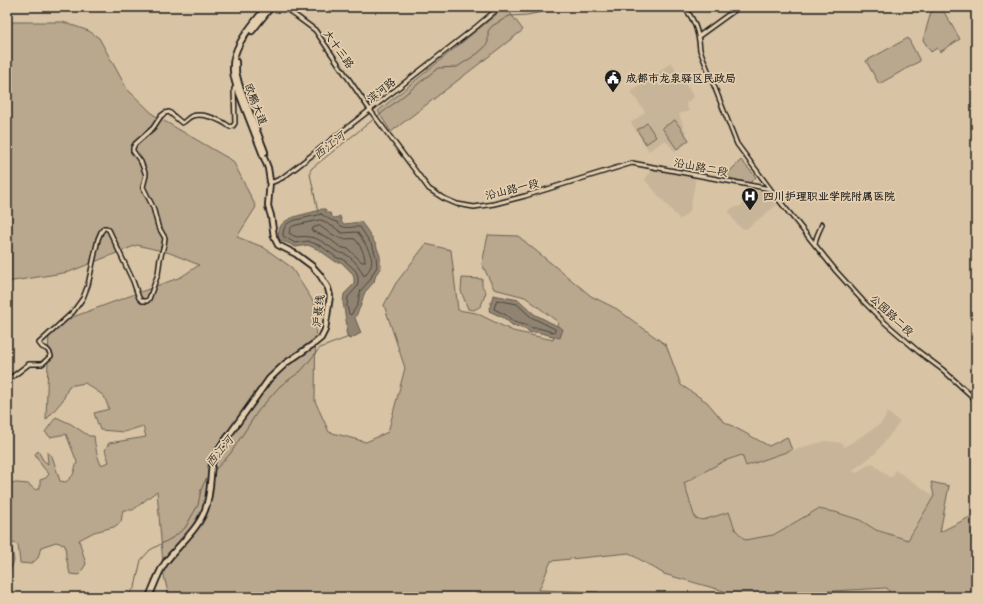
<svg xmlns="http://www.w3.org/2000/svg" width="983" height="604" font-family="Delius,'LXGW WenKai TC',sans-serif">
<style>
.built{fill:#c8b599}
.green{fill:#b9a78e;stroke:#6a6255}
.water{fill:#908371;stroke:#625a4f}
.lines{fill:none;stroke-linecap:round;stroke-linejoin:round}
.shore{stroke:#4a453e;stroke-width:1}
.stream{stroke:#625a4f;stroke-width:1}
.minor-casing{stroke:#1c1c1c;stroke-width:6}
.highway-casing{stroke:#1c1c1c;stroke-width:8}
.minor{stroke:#e4cead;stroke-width:3}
.highway{stroke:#e4cead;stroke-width:4.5}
.labels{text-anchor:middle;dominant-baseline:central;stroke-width:3.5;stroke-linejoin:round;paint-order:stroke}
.street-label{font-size:11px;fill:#1c1c1c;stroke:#e4cead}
.poi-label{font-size:11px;font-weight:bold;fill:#1c1c1c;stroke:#e4cead;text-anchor:start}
.water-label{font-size:12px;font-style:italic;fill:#45403a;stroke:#e4cead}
</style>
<rect width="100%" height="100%" fill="#d8c3a4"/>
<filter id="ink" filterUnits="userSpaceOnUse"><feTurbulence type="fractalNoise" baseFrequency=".025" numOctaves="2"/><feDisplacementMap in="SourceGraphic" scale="8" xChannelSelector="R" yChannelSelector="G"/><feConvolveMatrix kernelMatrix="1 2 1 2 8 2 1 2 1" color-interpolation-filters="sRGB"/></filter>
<g filter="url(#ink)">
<!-- built -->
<path class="built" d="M 671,62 L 694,97 L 686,103 L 689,111 L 679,114 L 689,141 L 675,152 L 665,140 L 649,151 L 631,123 L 645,112 L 631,92 L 653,77 Z
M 651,169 L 696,177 L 690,211 L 680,220 L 645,180 Z
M 746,188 L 763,192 L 769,195 L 777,205 L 746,229 L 741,228 L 736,223 L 729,213 L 731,208 L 741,206 L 743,203 Z
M 887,412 L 900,422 L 875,454 L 853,470 L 855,473 L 872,463 L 889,477 L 894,476 L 895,470 L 912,481 L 934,496 L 914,528 L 908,540 L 876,530 L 860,520 L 835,512 L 818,509 L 773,535 L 745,540 L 735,529 L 729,512 L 703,520 L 695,518 L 683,483 L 724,461 L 743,455 L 746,466 L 792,450 L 825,441 L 843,443 L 844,447 L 867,433 L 881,423 L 886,416 Z"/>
<!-- green -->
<path class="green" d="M 941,7 L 960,39 L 940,52 L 937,48 L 931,52 L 923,40 L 931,12 Z
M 505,8 L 508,10 L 523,30 L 391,132 L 378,111 L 503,9 Z
M 7,22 L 63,22 L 89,31 L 99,38 L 127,89 L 154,115 L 233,161 L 256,207 L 237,237 L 263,247 L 291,267 L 316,306 L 315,401 L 329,432 L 366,442 L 388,432 L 405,368 L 384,305 L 396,283 L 426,244 L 451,250 L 458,310 L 476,313 L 513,331 L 553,340 L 558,322 L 525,297 L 494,289 L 482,264 L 488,235 L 518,236 L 591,296 L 617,309 L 666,345 L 681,385 L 707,402 L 723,421 L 769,446 L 787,437 L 792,450 L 746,466 L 742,455 L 724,461 L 684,483 L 695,518 L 703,520 L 729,512 L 735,529 L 745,540 L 773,535 L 818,509 L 835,512 L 860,520 L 876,530 L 908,540 L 934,496 L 931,482 L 949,486 L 940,532 L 976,514 L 976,597 L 892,597 L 887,588 L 779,594 L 778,597 L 727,597 L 724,591 L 664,574 L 629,553 L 551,561 L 539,590 L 598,592 L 600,597 L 169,597 L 164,576 L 157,491 L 133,510 L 123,510 L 121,522 L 114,527 L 94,532 L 79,540 L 86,564 L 79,575 L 70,574 L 66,557 L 65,545 L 56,542 L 41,547 L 38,558 L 31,564 L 20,563 L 18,545 L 11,542 L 14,561 L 7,577 L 7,482 L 28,484 L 36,490 L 40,488 L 40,480 L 46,478 L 49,474 L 42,466 L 35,454 L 38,451 L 43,460 L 48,464 L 47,452 L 52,456 L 60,481 L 66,482 L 73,475 L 77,462 L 66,434 L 50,437 L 45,432 L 56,417 L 71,424 L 89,436 L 94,436 C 95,446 97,456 101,465 L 109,462 L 105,450 L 109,443 L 146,437 L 143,426 L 124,432 L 100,430 L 94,413 L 109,409 L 104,396 L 85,383 L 69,386 L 63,400 L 46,420 L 49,331 L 70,318 L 181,277 L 199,265 L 170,253 L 137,245 L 69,272 L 7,282 Z
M 908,38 L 920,61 L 879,84 L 866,61 Z
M 675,120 L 689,140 L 677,149 L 662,128 Z
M 647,123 L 656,137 L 646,144 L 637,130 Z
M 741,160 L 756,177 L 750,183 L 726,177 L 731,170 Z
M 462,278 L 482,279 L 482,286 L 486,292 L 481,306 L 474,310 L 468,309 L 461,291 Z"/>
<!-- water -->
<path class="water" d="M 322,209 L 325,209 L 326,210 L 326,213 L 330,213 C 333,219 334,219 340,216 L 342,223 L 344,224 L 361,222 L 367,230 L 376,245 L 380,256 L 381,269 L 376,274 L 374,282 L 365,292 L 363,297 L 361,305 L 355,318 L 361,333 L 350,339 L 348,338 L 346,332 L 347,326 L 343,302 L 344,294 L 354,284 L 354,278 L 353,274 L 341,262 L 336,262 L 319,250 L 308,245 L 296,247 L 293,246 L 290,244 L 279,240 C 273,215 306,216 322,209 Z
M 493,295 L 519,300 L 534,314 L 563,329 L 560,338 L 537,332 L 530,333 L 527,330 L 512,325 L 504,318 L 489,311 Z"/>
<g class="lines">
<!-- shore -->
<path class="shore" d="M 321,214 C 327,217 330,221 337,222 C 343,231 351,226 360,227 L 373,247 L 376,257 L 377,267 L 373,273 L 370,280 L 361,290 L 359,296 L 358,304 L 351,315 L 349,314 L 347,306 L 348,297 L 357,287 L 358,282 L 358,277 L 356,271 L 343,259 L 337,258 L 321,246 L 308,241 L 295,243 L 283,236 C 283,232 284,227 287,224 C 292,219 313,217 321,214 Z
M 320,220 L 324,221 L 329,225 L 334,227 L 342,233 L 356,232 L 358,233 C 363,240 375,257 371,266 C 370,269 367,272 366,275 L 363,275 C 360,267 353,258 345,254 C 342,253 339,253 336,251 C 328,246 320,238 309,237 C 299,235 299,240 289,233 L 290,229 L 293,226 Z
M 320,226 C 325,230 338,239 344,239 C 348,239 351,238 355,239 C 360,245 365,253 365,262 L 362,262 L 348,249 L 340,247 L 327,237 L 312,231 L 313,228 Z
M 497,300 L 517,304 L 531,317 L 555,329 L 555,331 L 553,332 L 538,328 L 532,328 L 529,326 L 514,322 L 506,315 L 494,309 L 496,302 Z"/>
<!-- stream -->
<path class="stream" d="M 377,117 L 438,68 L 457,67 L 477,54 L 484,48 L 488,42 L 488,31 L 492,26 L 509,16 L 527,15 L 566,7
M 318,212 L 310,174 L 310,171 L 312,168 L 374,119
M 214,471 L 230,454 L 258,411 L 280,386 L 301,371 L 320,348 L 349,337
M 127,597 L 135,587 L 141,560 L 150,550 L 172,538 L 185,528 L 198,505 L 201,490 L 206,479 L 209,476"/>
<!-- minor casing -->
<g class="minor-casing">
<path id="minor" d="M 284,7 L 315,30 L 370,110 L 429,189 L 443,198 L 457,204 L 474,207 L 494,204 L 525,196 L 632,163 L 770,189
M 683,7 C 695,18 699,35 700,50 L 737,144 L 774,194 L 836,271 L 863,301 L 883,321 L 919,352 L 943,370 L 976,400
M 699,36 L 739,7
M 270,181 L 273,182 L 282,178 L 298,166 L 476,27 L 500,7
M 815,245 C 815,237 820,231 822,224
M 7,376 L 9,377 L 12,377 L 29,364 L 42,364 L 51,356 C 49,350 47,349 42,347 L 39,343 L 73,312 L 83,298 L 88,285 L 98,239 L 101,232 L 104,228 L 106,228 L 109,230 L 133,281 L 139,298 L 142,301 L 147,301 L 149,299 L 158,274 L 160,259 L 164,245 L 165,238 L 158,226 L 153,207 L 143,187 L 146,175 L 141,162 L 133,151 L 133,148 L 135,144 L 153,128 L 161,116 L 165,113 L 169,112 L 182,123 C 185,122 187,119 190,117 C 201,111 221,120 230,127 L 233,126 L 235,123 L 234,89 L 236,86"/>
</g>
<!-- highway casing -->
<g class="highway-casing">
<path id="highway" d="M 252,31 L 271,7
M 236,62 L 236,72 L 239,84 L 265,152
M 149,597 C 154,586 158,573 165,563 C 178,545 197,531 205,510 C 211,495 210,479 212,464 L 213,459 L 219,449 L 269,379 L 286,363 L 315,343 L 321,338 L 325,330 L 330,296 L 328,288 L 320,275 L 312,266 L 296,254 L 278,245 L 274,237 L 271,216 L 268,206 L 270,181 L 268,168 L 237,88 C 235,82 233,76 233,69 C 232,45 253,25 266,7"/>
</g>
<!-- minor -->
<use href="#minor" class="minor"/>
<!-- highway -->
<use href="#highway" class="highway"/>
</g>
</g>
<!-- icons -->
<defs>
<g id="civic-pin" transform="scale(0.9)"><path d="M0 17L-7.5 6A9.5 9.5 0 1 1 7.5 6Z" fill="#1c1c1c" stroke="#e4cead"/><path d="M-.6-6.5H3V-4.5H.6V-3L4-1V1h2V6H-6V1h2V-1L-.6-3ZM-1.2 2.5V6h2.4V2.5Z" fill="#fff"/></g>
<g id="hospital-pin" transform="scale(0.9)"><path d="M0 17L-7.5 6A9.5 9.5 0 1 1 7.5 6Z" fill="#1c1c1c" stroke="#e4cead"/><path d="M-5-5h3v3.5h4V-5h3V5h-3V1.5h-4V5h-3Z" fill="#fff"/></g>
</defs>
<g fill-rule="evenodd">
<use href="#civic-pin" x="613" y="78"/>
<use href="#hospital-pin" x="750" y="196"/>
</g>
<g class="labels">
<!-- street labels -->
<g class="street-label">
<text transform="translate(339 49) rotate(55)">大十三路</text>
<text transform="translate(381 90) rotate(-38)">滨河路</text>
<text transform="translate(256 104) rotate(69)">欧鹏大道</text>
<text transform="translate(701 167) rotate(11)">沿山路二段</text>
<text transform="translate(512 189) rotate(-14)">沿山路一段</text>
<text transform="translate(318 311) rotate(-83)">沪聂线</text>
<text transform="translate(892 315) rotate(43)">公园路二段</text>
</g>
<!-- poi labels -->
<g class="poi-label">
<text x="626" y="78">成都市龙泉驿区民政局</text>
<text x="763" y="196">四川护理职业学院附属医院</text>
</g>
<!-- water labels -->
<g class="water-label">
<text transform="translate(329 145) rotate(-38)">西江河</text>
<text transform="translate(219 451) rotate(-51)">西江河</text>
</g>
</g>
<!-- margin -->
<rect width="983" height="604" fill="none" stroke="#e4cead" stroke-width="24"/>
<rect x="12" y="12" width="959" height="580" fill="none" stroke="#1c1c1c" stroke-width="1.5" filter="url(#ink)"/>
</svg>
